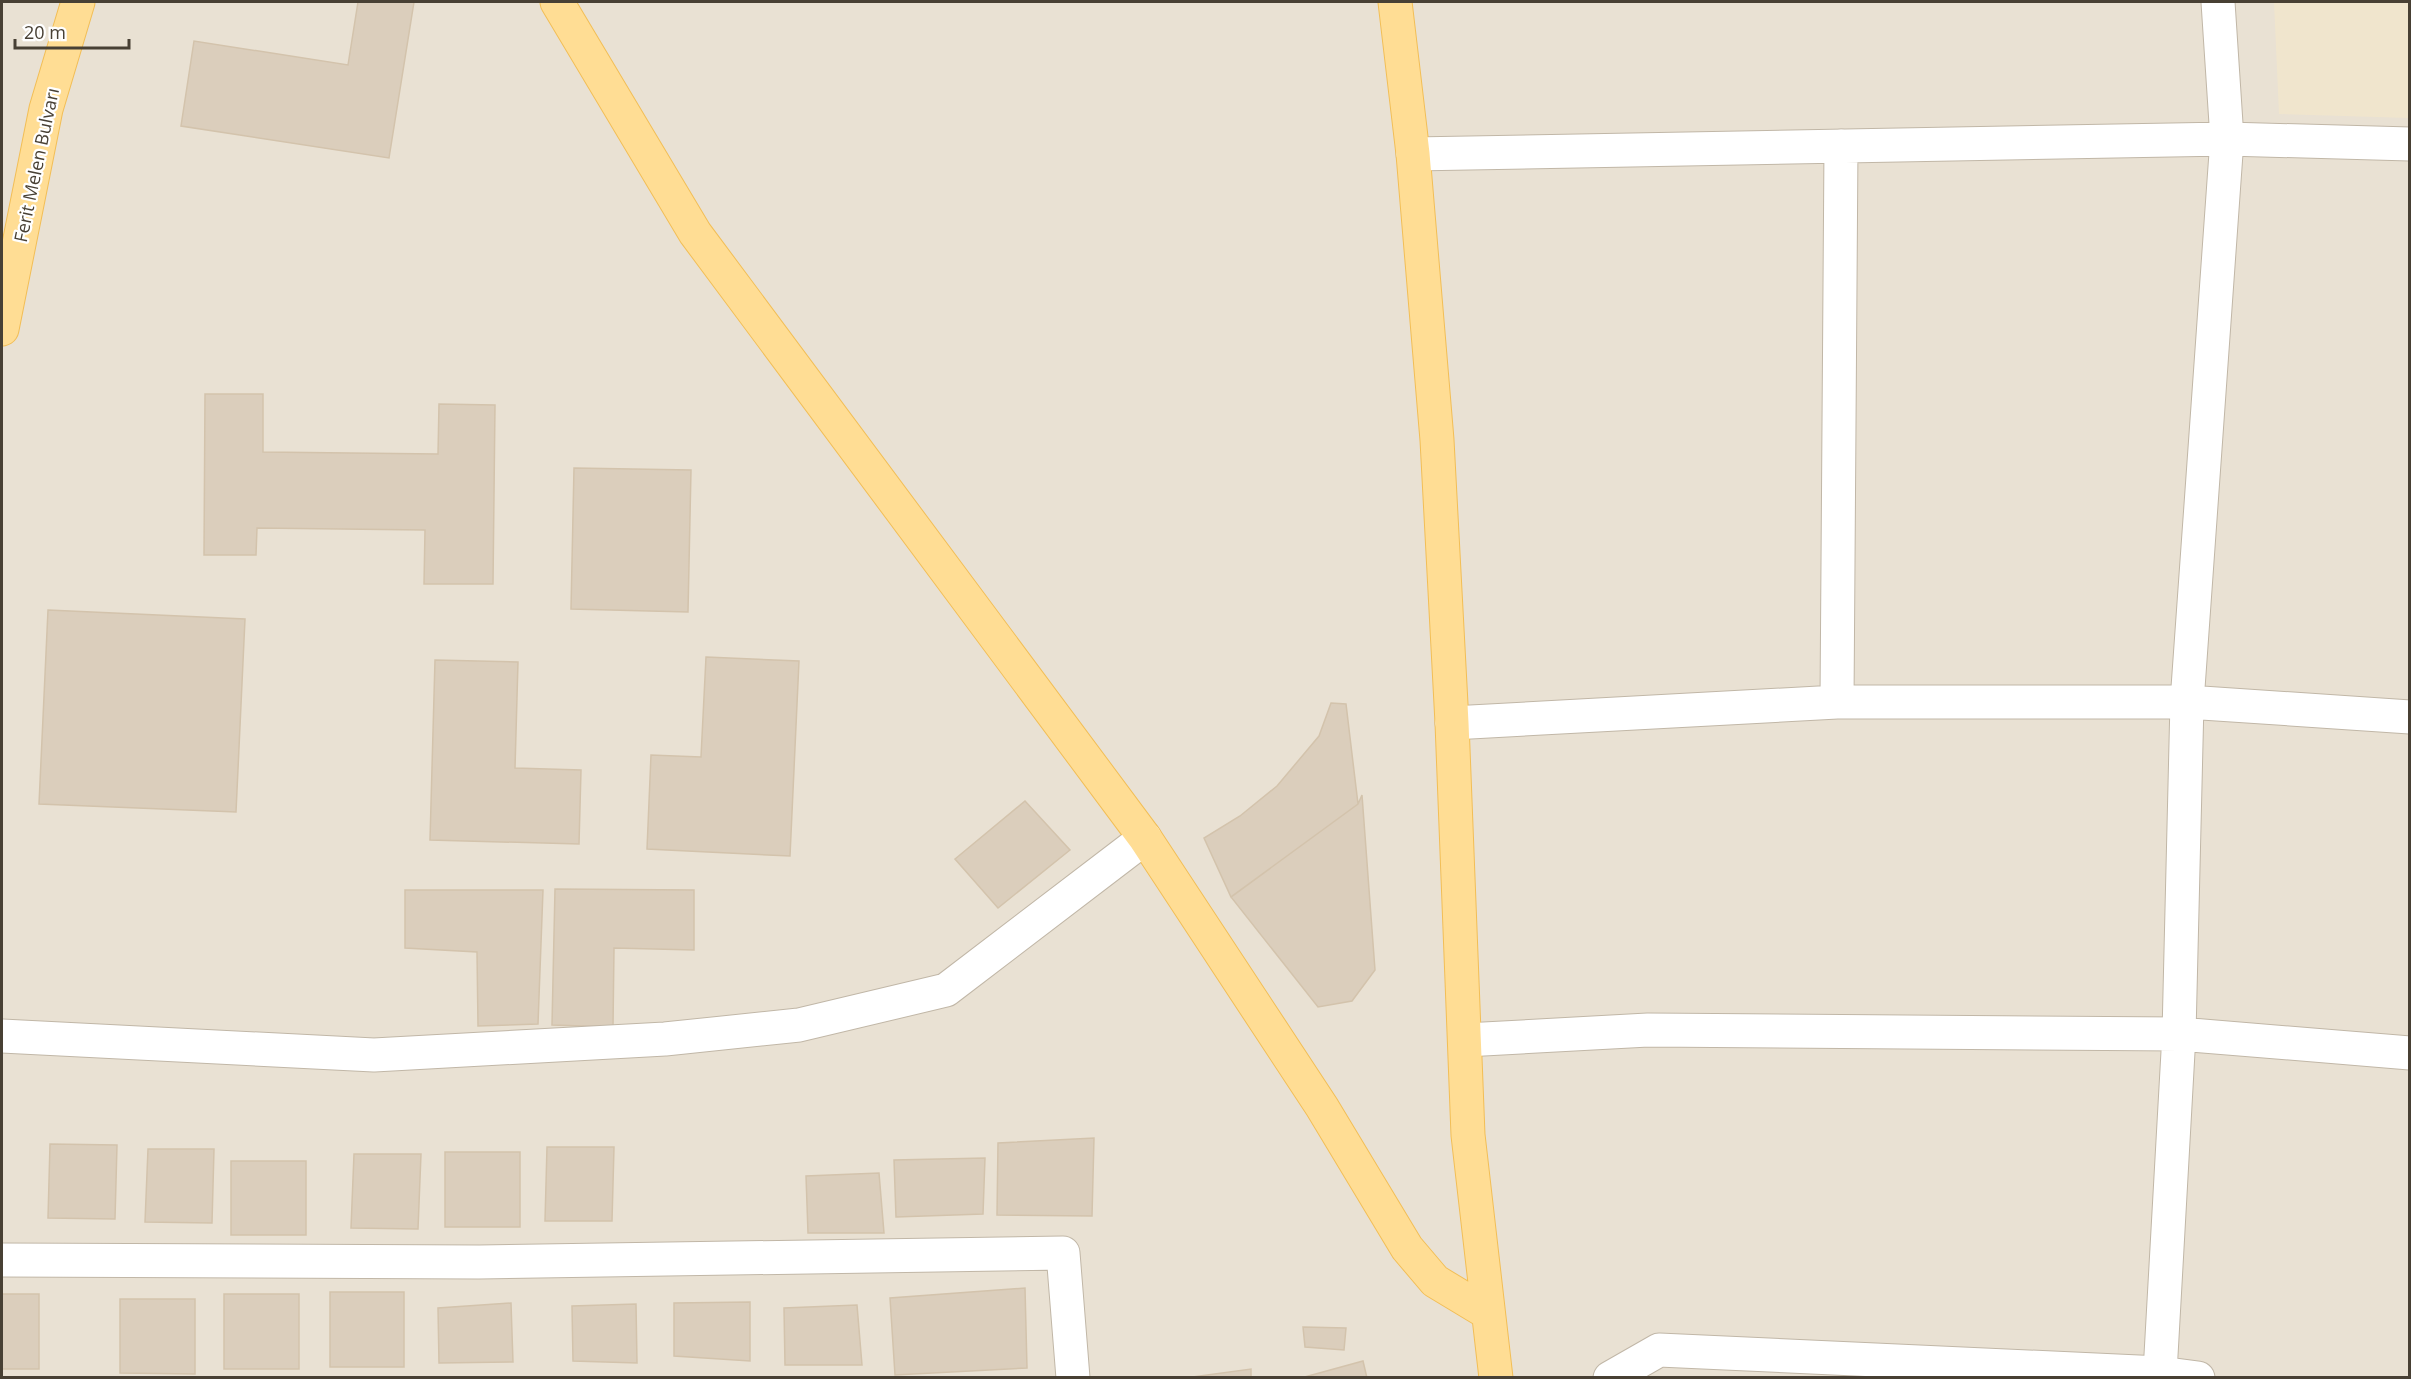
<svg xmlns="http://www.w3.org/2000/svg" width="2411" height="1379" font-family="'Open Sans',sans-serif">
<style>
.residential{fill:#e9e1d3}
.education{fill:#f0e5cd}
.building{fill:#dbcebc;stroke:#d3c3ac;stroke-width:1.5}
.lines{fill:none;stroke-linecap:round;stroke-linejoin:round}
.minor-casing{stroke:#c1b7a7;stroke-width:35}
.major-casing{stroke:#f2be56;stroke-width:35}
.minor{stroke:#fff;stroke-width:33}
.major{stroke:#ffdd94;stroke-width:33}
.labels{text-anchor:middle;dominant-baseline:central;stroke-width:4.5;stroke-linejoin:round;paint-order:stroke}
.street-label{font-size:18px;fill:#484034;stroke:#fff}
</style>
<rect width="100%" height="100%" fill="#f5f0e5"/>
<!-- residential -->
<path class="residential" d="M 2,2 L 2409,2 L 2409,1377 L 2,1377 Z"/>
<!-- education -->
<path class="education" d="M 2274,2 L 2409,2 L 2409,118 L 2279,114 Z"/>
<!-- building -->
<path class="building" d="M 358,2 L 414,2 L 389,158 L 181,126 L 194,41 L 348,65 Z
M 205,394 L 263,394 L 263,452 L 438,454 L 439,404 L 495,405 L 493,584 L 424,584 L 425,530 L 257,528 L 256,555 L 204,555 Z
M 574,468 L 691,470 L 688,612 L 571,609 Z
M 48,610 L 245,619 L 236,812 L 39,804 Z
M 706,657 L 799,661 L 790,856 L 647,849 L 651,755 L 701,757 Z
M 435,660 L 518,662 L 515,768 L 581,770 L 579,844 L 430,840 Z
M 1331,703 L 1346,704 L 1358,804 L 1231,897 L 1204,838 L 1240,816 L 1277,786 L 1319,736 Z
M 1362,795 L 1375,970 L 1352,1001 L 1318,1007 L 1231,897 L 1358,804 Z
M 1025,801 L 1070,850 L 998,908 L 955,859 Z
M 555,889 L 694,890 L 694,950 L 614,948 L 613,1027 L 552,1025 Z
M 405,890 L 543,890 L 538,1024 L 478,1026 L 477,952 L 405,948 Z
M 1094,1138 L 1092,1216 L 997,1215 L 998,1143 Z
M 50,1144 L 117,1145 L 115,1219 L 48,1218 Z
M 547,1147 L 614,1147 L 612,1221 L 545,1221 Z
M 148,1149 L 214,1149 L 212,1223 L 145,1222 Z
M 445,1152 L 520,1152 L 520,1227 L 445,1227 Z
M 354,1154 L 421,1154 L 418,1229 L 351,1228 Z
M 985,1158 L 983,1214 L 896,1217 L 894,1160 Z
M 231,1161 L 306,1161 L 306,1235 L 231,1235 Z
M 879,1173 L 884,1233 L 808,1233 L 806,1176 Z
M 1025,1288 L 1027,1368 L 895,1375 L 890,1298 Z
M 330,1292 L 404,1292 L 404,1367 L 330,1367 Z
M 2,1294 L 39,1294 L 39,1369 L 2,1369 Z
M 224,1294 L 299,1294 L 299,1369 L 224,1369 Z
M 120,1299 L 195,1299 L 195,1374 L 120,1373 Z
M 750,1302 L 750,1361 L 674,1356 L 674,1303 Z
M 511,1303 L 513,1362 L 439,1363 L 438,1308 Z
M 636,1304 L 637,1363 L 573,1361 L 572,1306 Z
M 857,1305 L 862,1365 L 785,1365 L 784,1308 Z
M 1303,1327 L 1346,1328 L 1344,1350 L 1305,1347 Z
M 1363,1361 L 1367,1378 L 1301,1378 Z
M 1251,1369 L 1251,1378 L 1185,1378 Z"/>
<g class="lines">
<!-- minor casing -->
<g class="minor-casing">
<path id="minor" d="M 1413,154 L 2227,139 L 2410,144
M 1837,702 L 1841,146
M 1452,723 L 1837,702 L 2187,702 L 2410,717
M 2,1036 L 374,1055 L 665,1039 L 799,1025 L 946,990 L 1145,838
M 1465,1040 L 1648,1030 L 2179,1034 L 2410,1053
M 2,1260 L 479,1262 L 1063,1253 L 1073,1378
M 2160,1373 L 2179,1034 L 2187,702 L 2227,139 L 2218,2
M 1610,1378 L 1659,1350 L 2160,1373 L 2198,1378"/>
</g>
<!-- major casing -->
<g class="major-casing">
<path id="major" d="M 557,2 L 695,233 L 1145,838 L 1322,1107 L 1407,1248 L 1435,1281 L 1488,1313
M 1395,2 L 1413,154 L 1437,440 L 1452,723 L 1468,1135 L 1496,1378
M 2,329 L 46,109 L 78,2"/>
</g>
<!-- minor -->
<use href="#minor" class="minor"/>
<!-- major -->
<use href="#major" class="major"/>
</g>
<g class="labels">
<!-- street labels -->
<g class="street-label">
<text transform="translate(36 165) rotate(-78)">Ferit Melen Bulvarı</text>
</g>
</g>
<!-- border -->
<rect width="2411" height="1379" fill="none" stroke="#484034" stroke-width="6"/>
<!-- scale -->
<path d="M15 39v9h114v-9" fill="none" stroke="#484034" stroke-width="3"/>
<text x="24" y="39" font-size="18" fill="#484034" stroke="#ffffff" stroke-width="4.5" paint-order="stroke">20 m</text>
</svg>
